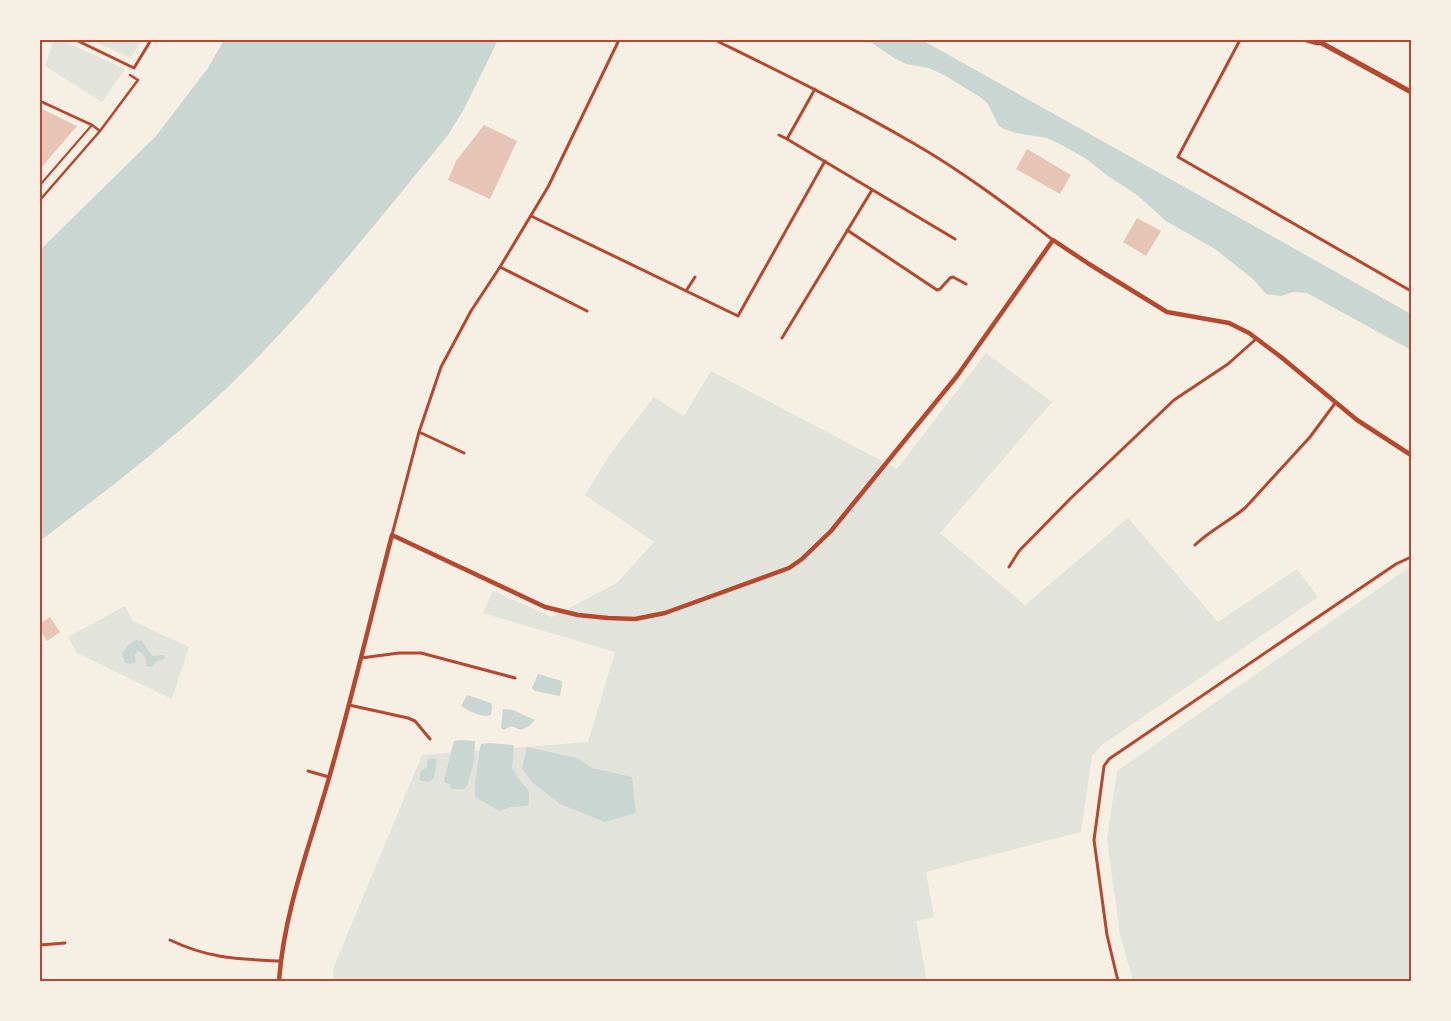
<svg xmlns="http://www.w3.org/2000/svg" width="1451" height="1021" font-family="'Space Grotesk',sans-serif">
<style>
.green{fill:#e2e4dc}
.water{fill:#c9d6d2}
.building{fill:#e6c5b7}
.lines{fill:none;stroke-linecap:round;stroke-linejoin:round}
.service{stroke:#b5482f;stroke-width:2}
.pedestrian{stroke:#b5482f;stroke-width:2.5}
.minor{stroke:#b5482f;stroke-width:3}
.tertiary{stroke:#b5482f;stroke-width:4.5}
.primary{stroke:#b5482f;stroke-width:5}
.neatline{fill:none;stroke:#b5482f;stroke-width:2}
</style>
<rect width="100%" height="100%" fill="#f6efe4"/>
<!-- green -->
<path class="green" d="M 54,40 L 61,40 L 125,69 L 102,102 L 45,66 Z
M 92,40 L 142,40 L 130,58 Z
M 986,353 L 1052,402 L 940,533 L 1025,605 L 1128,518 L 1218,622 L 1297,569 L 1318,597 L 1102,745 L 1092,756 L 1081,832 L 926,872 L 934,917 L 916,921 L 927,981 L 334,981 L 333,969 L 422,755 L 588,742 L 615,652 L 483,613 L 493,591 L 552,617 L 617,583 L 654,542 L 585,495 L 611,453 L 654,397 L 684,416 L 711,371 L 897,469 Z
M 1411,566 L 1411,981 L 1133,981 L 1120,935 L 1107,839 L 1117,771 Z
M 125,606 L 133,621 L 189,647 L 172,699 L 77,653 L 68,637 Z"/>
<!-- water -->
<path class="water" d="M 224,40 L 498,40 L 464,109 L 448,135 C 370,230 294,328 203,410 C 151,457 95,499 40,541 L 40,250 L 156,136 L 208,68 Z
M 867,40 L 922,40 L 1411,314 L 1411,350 L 1307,293 L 1293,292 L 1281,296 L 1266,294 L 1253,279 L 1215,249 L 1166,221 L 1137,195 L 1108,176 L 1085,158 L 1058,143 L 1047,138 L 1016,133 L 1004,129 L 998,125 L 988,104 L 980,97 L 944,75 L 929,68 L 906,64 L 896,59 Z
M 136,640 L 142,641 L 152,656 L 164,655 L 165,659 L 156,661 L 153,666 L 148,667 L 146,666 C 147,659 144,654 138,651 L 135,655 L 136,662 L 132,664 L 125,663 L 122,653 L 128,645 Z
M 538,674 L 562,681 L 562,685 L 560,696 L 535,691 L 532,688 Z
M 467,695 L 491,703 L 492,706 L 491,715 C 481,718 469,711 461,706 Z
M 503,709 L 513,710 L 535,720 L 529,726 L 521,730 L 511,726 L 504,730 L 501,728 Z
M 460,740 L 475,741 L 474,762 L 467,786 L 464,789 L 451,789 L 450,784 L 445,783 L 444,779 L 454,741 Z
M 490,743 L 513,745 L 514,747 L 512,768 L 520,781 L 529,791 L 529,803 L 527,806 L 511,807 L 499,811 L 475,797 L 475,785 L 480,747 L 481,744 Z
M 527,747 L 577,758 L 592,768 L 632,777 L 636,813 L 605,822 L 560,804 L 532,782 L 522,768 Z
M 430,758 L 437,759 L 434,778 L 429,782 L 419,780 L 421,771 L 427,767 L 427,761 Z"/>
<!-- building -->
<path class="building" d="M 40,108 L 77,126 L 40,169 Z
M 484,125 L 517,141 L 490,199 L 448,180 L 456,161 Z
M 1027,149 L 1071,175 L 1060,194 L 1016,169 Z
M 1137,218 L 1161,231 L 1146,256 L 1123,242 Z
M 50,617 L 60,632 L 47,641 L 40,630 L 40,624 Z"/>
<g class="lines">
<!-- service -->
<path class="service" d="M 40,185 L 92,125"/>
<!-- pedestrian -->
<path class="pedestrian" d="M 40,101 L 92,125 L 100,131
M 40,200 L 100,131 L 138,80 L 130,75"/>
<!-- minor -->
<path class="minor" d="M 76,40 L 134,68 L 151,40
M 715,40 C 782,73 848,105 913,143 C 962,171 1008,206 1053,240
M 1240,40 L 1178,157 L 1411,291
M 779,135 L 787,139 L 815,89
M 787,139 L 955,239
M 531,216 L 738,316 L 825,161
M 847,230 L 937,290 L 940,289 L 950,278 L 953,277 L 966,284
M 500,267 L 587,311
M 686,291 L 695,277
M 782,338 L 872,190
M 419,432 L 464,453
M 392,535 L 419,432 L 441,367 L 471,311 L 500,267 L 548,187 L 619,40
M 1195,545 C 1210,530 1230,521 1246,507 L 1310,437 L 1336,402
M 1009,567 L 1019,551 L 1071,498 L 1174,400 L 1228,364 L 1256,339
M 361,658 L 399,653 L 421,653 L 515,678
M 349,705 L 408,718 L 415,721 L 430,739
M 308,771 L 329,777
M 170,940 C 210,959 237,959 280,961
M 40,945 L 65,943
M 1118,981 L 1107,935 L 1094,840 L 1104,766 L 1109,759 L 1396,564 L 1411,557"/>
<!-- tertiary -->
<path class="tertiary" d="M 279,981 C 284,911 310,845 329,778 C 352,698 371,616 392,535 L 545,607 L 578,615 L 608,618 L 635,619 L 665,613 L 789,568 L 802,559 L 831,531 L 957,376 L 1053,240 L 1089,264 L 1167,312 L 1229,323 L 1249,333 L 1281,357 L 1357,420 L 1411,455"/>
<!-- primary -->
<path class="primary" d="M 1307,40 L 1318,43
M 1316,40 L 1411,92"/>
</g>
<!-- border -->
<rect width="1451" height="1021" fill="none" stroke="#f6efe4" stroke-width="82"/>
<rect x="41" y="41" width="1369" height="939" class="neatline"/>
</svg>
